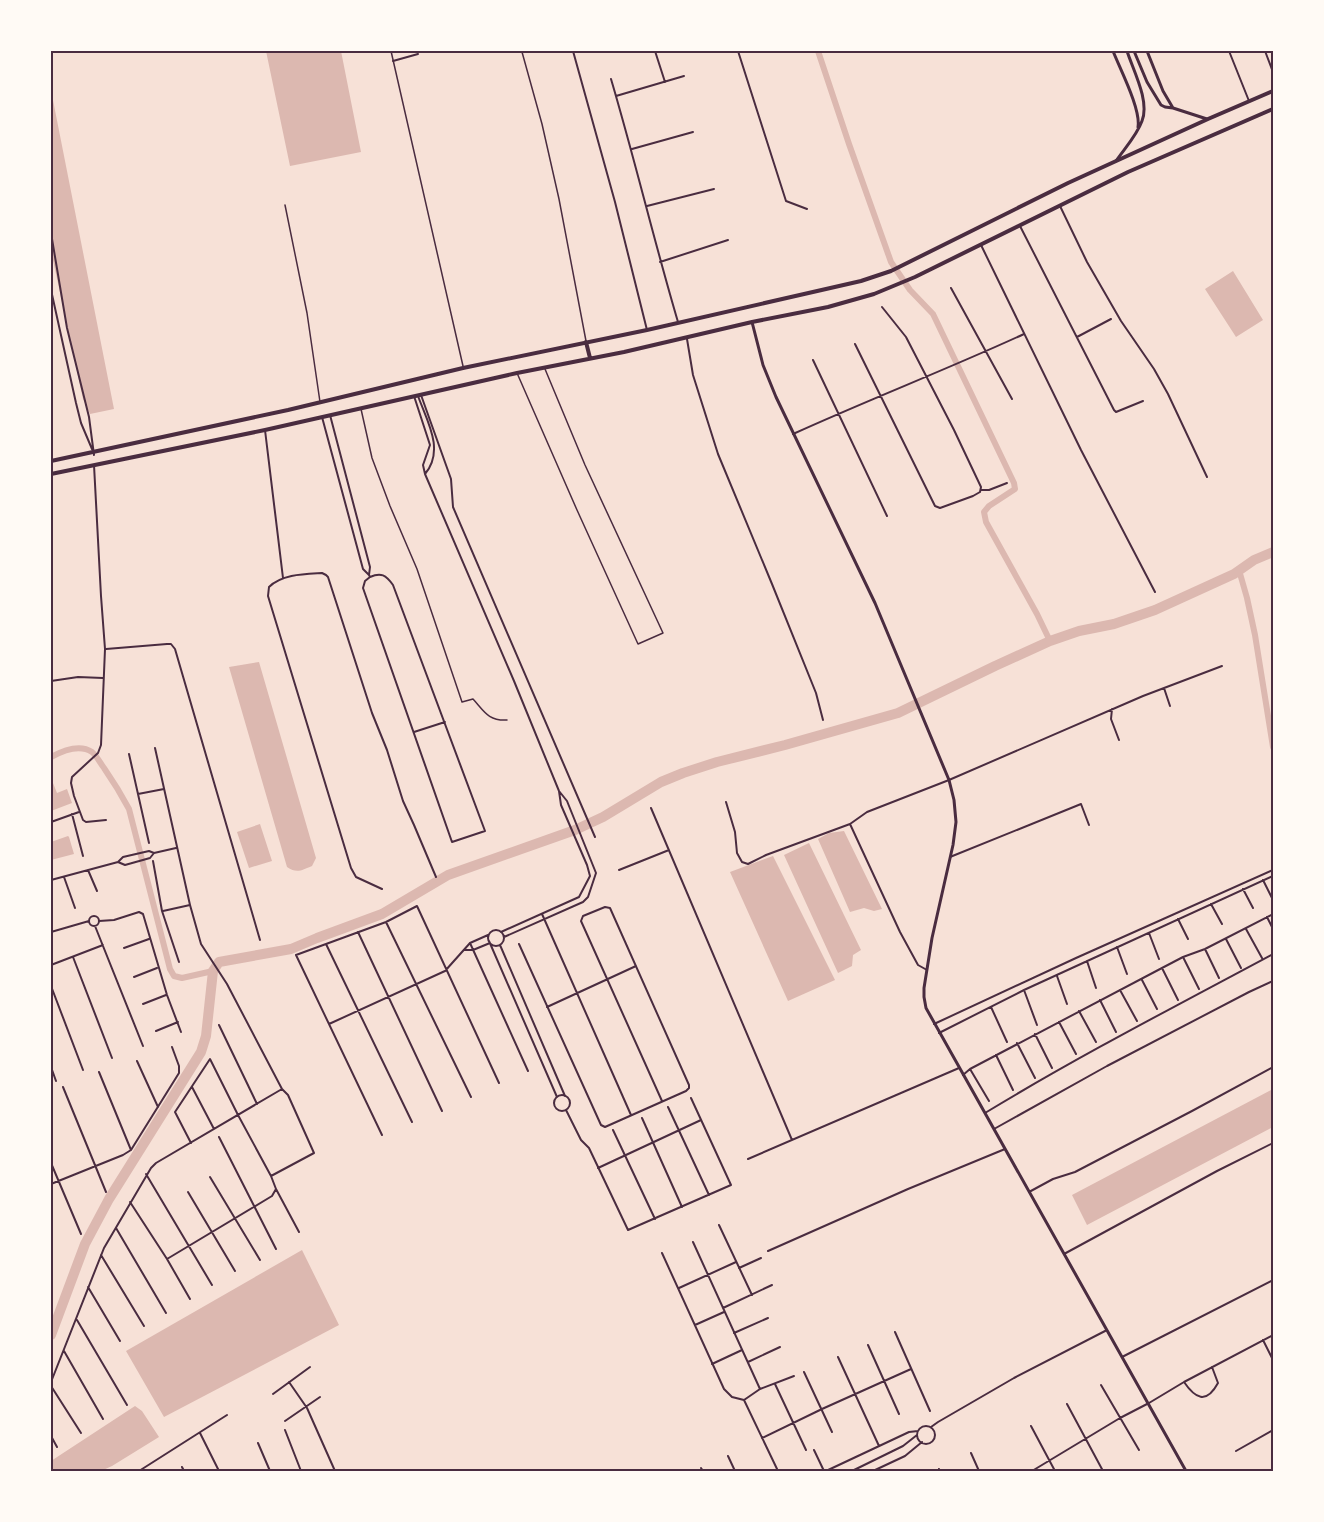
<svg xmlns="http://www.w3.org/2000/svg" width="1324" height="1522" font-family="Quicksand,sans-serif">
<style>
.water{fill:#dcb8b0}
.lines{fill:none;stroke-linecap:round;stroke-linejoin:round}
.canal{stroke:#dcb8b0;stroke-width:6}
.river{stroke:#dcb8b0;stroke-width:10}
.service{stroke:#4a2c40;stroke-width:1.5}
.minor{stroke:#4a2c40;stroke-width:2}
.tertiary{stroke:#4a2c40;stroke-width:3}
.primary{stroke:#4a2c40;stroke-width:4}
.neatline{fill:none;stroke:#4a2c40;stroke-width:2}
</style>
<rect width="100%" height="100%" fill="#f7e1d7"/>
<!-- water -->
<path class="water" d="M 266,51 L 341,51 L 361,152 L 290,166 Z
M 51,90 L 114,409 L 90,414 L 83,399 L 51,251 Z
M 1233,271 L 1263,320 L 1236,337 L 1205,289 Z
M 259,662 L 316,858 L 312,866 C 302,870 297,874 287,867 L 229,667 Z
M 51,778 L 57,793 L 67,789 L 72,803 L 51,811 Z
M 260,824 L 272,861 L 249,868 L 237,832 Z
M 844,831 L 882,909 L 874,911 L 864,908 L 850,912 L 818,839 L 829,833 Z
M 69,837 L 74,854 L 51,860 L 51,842 L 68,836 Z
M 809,843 L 861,950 L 853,955 L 852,966 L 838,973 L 784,855 Z
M 773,856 L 835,980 L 788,1001 L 730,872 Z
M 1273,1089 L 1273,1127 L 1087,1225 L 1072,1195 Z
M 302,1250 L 339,1325 L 164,1417 L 126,1351 Z
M 135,1406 L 142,1411 L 159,1437 L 112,1466 L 101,1471 L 51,1471 L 51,1461 Z"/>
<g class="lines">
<!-- canal -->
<path class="canal" d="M 818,51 L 849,144 L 891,262 L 910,290 L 933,314 L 1014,483 L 1015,489 L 989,506 L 984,512 L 986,522 L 1037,614 L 1050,641
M 1239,570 L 1247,598 L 1255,635 L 1273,747
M 51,757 C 62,751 80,744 92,752 C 97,756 100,763 104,768 C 113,781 121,794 129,809 L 170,969 L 174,976 L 182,978 L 213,971"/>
<!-- river -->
<path class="river" d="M 51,1335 L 85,1244 L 109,1199 L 201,1052 L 206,1036 L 213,971 L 219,962 L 291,949 L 317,938 L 382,914 L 448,875 L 575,830 L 603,817 L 661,782 L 683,773 L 717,762 L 785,745 L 898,713 L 995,666 L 1050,641 L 1079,631 L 1114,624 L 1155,610 L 1234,574 L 1254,560 L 1273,552"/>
<!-- service -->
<path class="service" d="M 391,51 L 463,366
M 522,52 L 542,124 L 559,199 L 586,341
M 285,205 L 307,313 L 320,402
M 517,373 L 577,510 L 638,644 L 663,633 L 585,465 L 545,369
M 361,409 L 372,458 L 390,506 L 417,569 L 462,702 L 473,699 C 484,711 488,721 507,720"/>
<!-- minor -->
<path class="minor" d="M 573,51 L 615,202 L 647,330
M 655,51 L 665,82
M 738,51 L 786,201 L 807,209
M 1229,51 L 1249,101
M 1265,51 L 1273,72
M 393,61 L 418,54
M 611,79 C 635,160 654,241 678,322
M 616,96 L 684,76
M 632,149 L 693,132
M 647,206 L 714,189
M 1060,206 L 1087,262 L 1121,321 L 1154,369 L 1168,394 L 1207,477
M 1020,226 L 1114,410 L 1116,412 L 1143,401
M 51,233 L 67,328 L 89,417 L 94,455
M 981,245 L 1081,450 L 1155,592
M 660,262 L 728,240
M 951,288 L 1012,399
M 51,290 L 76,403 L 81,423 L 92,449
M 1077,337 L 1111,319
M 687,339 L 693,375 L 718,454 L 772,584 L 816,693 L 823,720
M 855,344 L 935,506 L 940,508 L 973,496 L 980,492 L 981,487 L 954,430 L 906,337 L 882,307
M 813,360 L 887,516
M 421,395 L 451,479 L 453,507 L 595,837
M 414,396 L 430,445 L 423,465 L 425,474 L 514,681 L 559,791 L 567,801 L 596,873 L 588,897 L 583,902 L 504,937
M 418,396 C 427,421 445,450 425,474
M 322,417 L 363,569 L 369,575 L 370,567 L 330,415
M 265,430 L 283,578
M 793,434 C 870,399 948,369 1024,334
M 94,465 L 101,596 L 105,649 L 101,745 L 98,753 L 72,777 L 71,783 L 74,796 L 83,820 L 86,822 L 106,820
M 981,490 L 989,490 L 1007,483
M 369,575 L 370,577 C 381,572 386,575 393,585 L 485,831 L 452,842 L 363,588 L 365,581 L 370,577
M 106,649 L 167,644 L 171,644 L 175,649 L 260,940
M 51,681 L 78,677 L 103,678
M 1164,688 L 1170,706
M 1112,709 L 1111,719 L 1119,740
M 414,732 L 445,722
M 129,754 L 149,843
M 138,794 L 164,789
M 726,802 L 735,832 L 737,853 L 742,862 L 748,864 L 766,855 L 850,824 L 867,812 L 949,780 L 1143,696 L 1222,666
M 651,808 L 792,1140
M 72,814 L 83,856
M 51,822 L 79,812
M 850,824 L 900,932 L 918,965 L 927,970
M 950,857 L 1081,804 L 1089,825
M 153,861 L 162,911 L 179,962
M 118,862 L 125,865 L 150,858 L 154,853 L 176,848
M 88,870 L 97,891
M 619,870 L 669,850
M 64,877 L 75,908
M 51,880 L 118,862 L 123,857 L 149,851 L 154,853
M 1263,880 L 1272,898
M 382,889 L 356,877 L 351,868 L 268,596 L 269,587 C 282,574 305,574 322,573 L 326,575 L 328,577 L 372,713 L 387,750 L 403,801 L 414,825 L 436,877
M 1243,889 L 1253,908
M 1211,904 L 1222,924
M 163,911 L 190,905
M 542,914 L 631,1115
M89 921a5 5 0 1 1 10 0a5 5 0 1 1-10 0Z
M 1267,917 L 1273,929
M 1178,919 L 1188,939
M 99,921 L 114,920 L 139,912 L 143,914 L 167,995 L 181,1032
M 386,922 L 471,1097
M 95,926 L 143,1046
M 1246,929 L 1262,958
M488 938a8 8 0 1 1 16 0a8 8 0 1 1-16 0Z
M 51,932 L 89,921
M 358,932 L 442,1111
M 501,932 L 579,897 L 590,876 L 587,865 L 561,805 L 559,791
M 1149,933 L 1159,959
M 1226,939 L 1241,968
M 489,941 L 557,1097
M 470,943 L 528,1071
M 326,944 L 412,1122
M 519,944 L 601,1125 L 605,1127 L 686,1091 L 689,1088 L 689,1085 L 610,908 L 605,907 L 583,916 L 581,921 L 662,1101
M 500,945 L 565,1096
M 1117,947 L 1127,974
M 124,948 L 149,939
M 1205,949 L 1219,978
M 464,950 L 473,950 L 490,943
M 73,957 L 112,1058
M 1183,957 L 1199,989
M 1087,961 L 1096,988
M 51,965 L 103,945
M 1162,968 L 1178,1000
M 1057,976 L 1067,1004
M 134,977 L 157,968
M 1142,980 L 1157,1009
M 51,986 L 83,1070
M 1024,990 L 1037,1025
M 1120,990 L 1137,1021
M 1100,1000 L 1116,1032
M 143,1004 L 166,995
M 547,1007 L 636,966
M 991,1007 L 1007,1042
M 1079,1011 L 1096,1042
M 1059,1022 L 1076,1054
M 329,1024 L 445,971 L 470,943 L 488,935
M 934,1024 L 1076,958 L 1273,870
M 219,1025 L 257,1104
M 156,1031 L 178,1022
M 939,1033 L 1024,990 L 1273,876
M 1035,1034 L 1052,1068
M 1017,1043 L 1035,1078
M 996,1055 L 1013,1090
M 137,1061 L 158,1107
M 51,1067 L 56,1081
M 970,1069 L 989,1101
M 99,1072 L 131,1150
M 963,1075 L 970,1069 L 1162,968 L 1183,957 L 1205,949 L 1273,914
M 63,1087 L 106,1192
M 192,1087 L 214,1129
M554 1103a8 8 0 1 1 16 0a8 8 0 1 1-16 0Z
M 668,1107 L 709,1195
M 566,1110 L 581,1140 L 589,1148 L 628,1230 L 731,1185 L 691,1098
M 985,1113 C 1079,1056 1176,1006 1273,954
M 642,1118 L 682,1207
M 994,1129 L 1107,1066 L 1249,992 L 1273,981
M 613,1130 L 655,1219
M 382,1135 L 296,955 L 386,922 L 417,906 L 499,1083
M 219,1137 L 276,1249
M 191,1143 L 175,1112 L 210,1059 L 238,1115 L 271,1176
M 748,1159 L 959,1068
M 51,1163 L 81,1234
M 598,1168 L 701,1120
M 146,1174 L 212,1285
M 210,1177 L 260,1260
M 51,1184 L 123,1155 L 131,1150 L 179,1073 L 179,1066 L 172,1047
M 276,1189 L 299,1232
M 188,1192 L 235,1271
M 1029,1192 L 1053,1179 L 1075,1172 L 1192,1111 L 1273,1067
M 130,1202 L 167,1259 L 190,1299
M 719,1225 L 752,1295
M 116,1228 L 166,1313
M 693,1242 L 760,1389
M 768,1251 L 908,1189 L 1005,1149
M 662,1253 L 724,1389 L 732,1397 L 744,1400
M 1064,1254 L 1217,1171 L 1273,1143
M 101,1255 L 144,1326
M 167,1259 L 272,1196 L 276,1189 L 271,1176 L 314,1153 L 288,1095 L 282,1089
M 739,1268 L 761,1258
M 88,1287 L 120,1341
M 679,1288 L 736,1262
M 723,1308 L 772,1285
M 77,1320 L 127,1405
M 695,1325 L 724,1312
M 895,1332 L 930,1411
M 734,1333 L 768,1318
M 1263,1340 L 1273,1360
M 868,1345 L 899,1414
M 64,1351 L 103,1419
M 838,1357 L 879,1446
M 1122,1357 L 1273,1280
M 748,1362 L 780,1347
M 712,1364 L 742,1350
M 804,1372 L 832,1432
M 51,1382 L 104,1248 L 151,1168 L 156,1163 L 282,1089 L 227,984 L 201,944 L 190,905 L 155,748
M 289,1382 L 307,1408 L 335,1471
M 1184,1382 C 1195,1398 1206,1405 1218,1383 L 1212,1367
M 775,1384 L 806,1450
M 1101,1385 L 1139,1450
M 51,1386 L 81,1433
M 273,1394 L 310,1367
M 1067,1404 L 1103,1471
M 285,1421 L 320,1397
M 1031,1426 L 1055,1471
M917 1435a9 9 0 1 1 18 0a9 9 0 1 1-18 0Z
M 931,1427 L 938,1422 L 1014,1378 L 1107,1330
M 285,1430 L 301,1471
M 200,1433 L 219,1471
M 51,1436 L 57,1447
M 762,1438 L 822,1409 L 911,1369
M 258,1443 L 270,1471
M 814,1450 L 824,1471
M 1236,1451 L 1273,1430
M 971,1453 L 979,1471
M 728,1456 L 735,1471
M 182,1467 L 184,1471
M 701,1468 L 703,1471
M 939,1469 L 940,1471
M 139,1471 L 227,1415
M 778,1471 L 744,1400 L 760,1389 L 794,1376
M 826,1471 L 909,1432 L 918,1431
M 852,1471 L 903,1446 L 917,1435
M 873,1471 L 905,1456 L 922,1442
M 1032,1471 L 1120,1418 L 1149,1403 L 1184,1382 L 1273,1335"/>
<!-- tertiary -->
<path class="tertiary" d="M 1113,51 C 1120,69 1141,109 1138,127
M 1134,51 L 1147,82 L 1161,105 L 1165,107 L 1173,108 L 1207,119
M 1147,51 L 1163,91 L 1173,108
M 1116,161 C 1125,148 1137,135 1142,121 C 1150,101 1133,70 1127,51
M 752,322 L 763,365 L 776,397 L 875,603 L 949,780 L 954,800 L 956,822 L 953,845 L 932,938 L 924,988 L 924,997 L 926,1008 L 1186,1471"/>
<!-- primary -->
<path class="primary" d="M 586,342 L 590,358
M 51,461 L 288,410 L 463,368 L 647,330 L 861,281 L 891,271 L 1068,183 L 1208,119 L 1273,91
M 51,474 L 265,430 L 517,373 L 624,352 L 752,322 L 828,307 L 874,294 L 915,277 L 1128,172 L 1273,109"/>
</g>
<!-- border -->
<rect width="1324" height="1522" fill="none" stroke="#fffaf5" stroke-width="105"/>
<rect x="52" y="52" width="1220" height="1418" class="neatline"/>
</svg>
